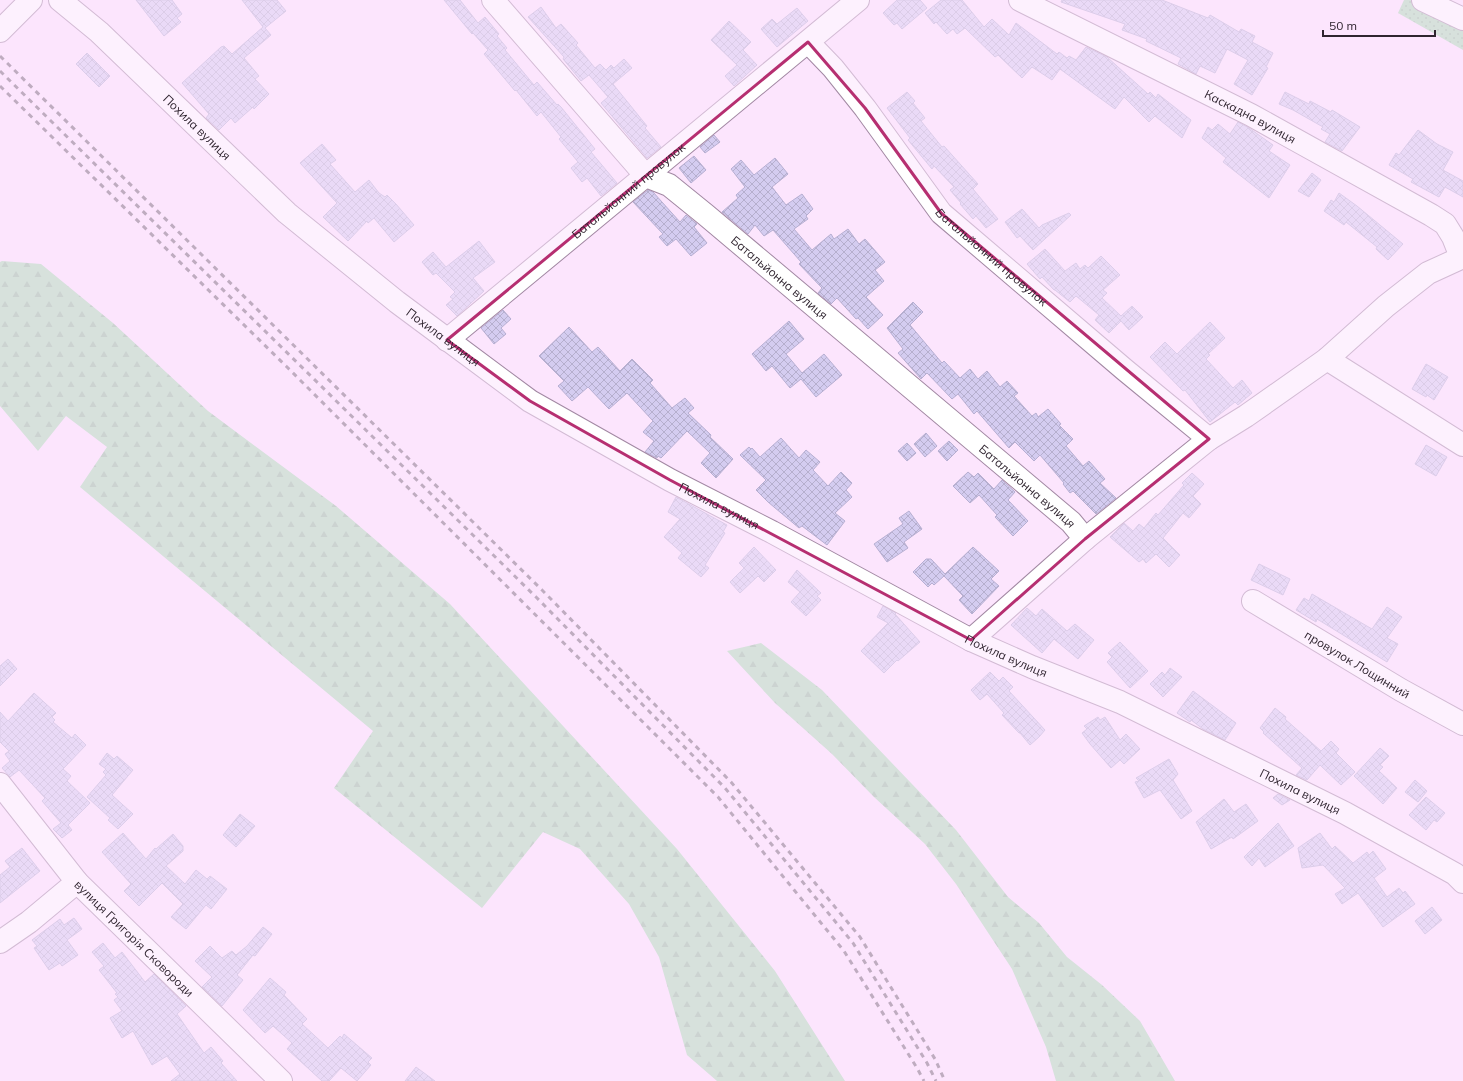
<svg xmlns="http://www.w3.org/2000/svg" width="1463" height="1081" font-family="Mulish,sans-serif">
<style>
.forest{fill:url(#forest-firs)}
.park{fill:url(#park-dots)}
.building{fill:url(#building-cross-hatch);stroke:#b7afd2}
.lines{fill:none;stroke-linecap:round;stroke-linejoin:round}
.minor-casing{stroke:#a288a3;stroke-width:24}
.minor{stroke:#fff;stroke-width:22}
.rail{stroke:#766777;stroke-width:3;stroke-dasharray:5 5;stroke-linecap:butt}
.marked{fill:none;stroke:#b62f71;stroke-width:3;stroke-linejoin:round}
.labels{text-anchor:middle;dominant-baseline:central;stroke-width:4;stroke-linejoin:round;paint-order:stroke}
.street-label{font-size:12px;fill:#2f242f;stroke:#fce5fd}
</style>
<defs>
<pattern id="forest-firs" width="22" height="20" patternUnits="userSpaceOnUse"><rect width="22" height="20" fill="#aadbb4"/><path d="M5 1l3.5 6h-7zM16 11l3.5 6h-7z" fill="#93bc9b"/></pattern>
<pattern id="park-dots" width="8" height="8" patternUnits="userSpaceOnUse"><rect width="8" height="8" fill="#aadbb4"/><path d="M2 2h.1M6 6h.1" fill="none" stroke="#93bc9b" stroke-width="1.8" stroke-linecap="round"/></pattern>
<pattern id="building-cross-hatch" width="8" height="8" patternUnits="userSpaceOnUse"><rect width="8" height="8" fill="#d4ccf0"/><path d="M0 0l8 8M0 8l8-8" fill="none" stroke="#b6afce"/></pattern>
</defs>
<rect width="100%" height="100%" fill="#fce5fd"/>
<!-- forest -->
<path class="forest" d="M 2,261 L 41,264 L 113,323 L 208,411 L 336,506 L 450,604 L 677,849 L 775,971 L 845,1081 L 717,1081 L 687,1055 L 659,957 L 629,904 L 580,849 L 543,832 L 482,908 L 334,788 L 373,731 L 80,487 L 107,447 L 66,416 L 38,451 L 0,406 L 0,262 Z
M 761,643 L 822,690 L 956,830 L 1008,897 L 1039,923 L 1067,957 L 1102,985 L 1140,1021 L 1175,1081 L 1056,1081 L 1046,1047 L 1012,969 L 956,884 L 925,844 L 874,797 L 832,754 L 775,703 L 727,651 Z"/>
<!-- park -->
<path class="park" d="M 1404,0 L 1419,0 L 1463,22 L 1463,50 L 1398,13 Z"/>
<!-- building -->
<path class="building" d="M 136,0 L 172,0 L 182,14 L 177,18 L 181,22 L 164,36 Z
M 242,0 L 277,0 L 286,11 L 265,28 L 271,35 L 244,58 L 259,76 L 255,79 L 269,94 L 254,109 L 253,107 L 235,123 L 231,118 L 219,130 L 206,118 L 209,114 L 182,83 L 221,47 L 224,46 L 232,54 L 263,27 Z
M 444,0 L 460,0 L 478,23 L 485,17 L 499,34 L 497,36 L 507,48 L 505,50 L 534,85 L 537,82 L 557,105 L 558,104 L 561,107 L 595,149 L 591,152 L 617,183 L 601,196 L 587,178 L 582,182 L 571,168 L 578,162 L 559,139 L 561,137 L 541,112 L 537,116 L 516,90 L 515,91 L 484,54 L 488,50 L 473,33 L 472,34 Z
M 897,0 L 920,0 L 927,8 L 902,29 L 897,23 L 894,25 L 883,13 Z
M 941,0 L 962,0 L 984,27 L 992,19 L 1009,35 L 1016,23 L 1057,54 L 1059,52 L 1067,58 L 1069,56 L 1076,60 L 1086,47 L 1107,57 L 1148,94 L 1150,92 L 1156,98 L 1158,94 L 1191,120 L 1182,138 L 1155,116 L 1149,122 L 1124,97 L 1115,109 L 1060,69 L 1052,80 L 1032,67 L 1022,78 L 998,55 L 995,57 L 965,28 L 957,34 L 953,29 L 947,34 L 936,22 L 934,24 L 925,13 Z
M 1062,0 L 1162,0 L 1208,18 L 1210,15 L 1239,32 L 1241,29 L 1255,36 L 1252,42 L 1273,53 L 1266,67 L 1268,68 L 1252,95 L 1234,84 L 1248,60 L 1227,49 L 1215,73 L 1200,66 L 1196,74 L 1178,64 L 1181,58 L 1146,41 L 1147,39 L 1122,30 L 1125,24 L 1061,2 Z
M 541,7 L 556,28 L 561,24 L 578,43 L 576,45 L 595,68 L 600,64 L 606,70 L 611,65 L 614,68 L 624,59 L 632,68 L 613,84 L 647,126 L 645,128 L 661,147 L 647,158 L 601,103 L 608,97 L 589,75 L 581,81 L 563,59 L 564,57 L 528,17 Z
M 797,8 L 808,21 L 777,47 L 761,29 L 772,19 L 777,24 Z
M 729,21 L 751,42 L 743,50 L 757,65 L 734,86 L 725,76 L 737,65 L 711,40 Z
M 87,53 L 110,76 L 99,87 L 76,64 Z
M 907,92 L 915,101 L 913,103 L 925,118 L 921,121 L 942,147 L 944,146 L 978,184 L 973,189 L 998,219 L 986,228 L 976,216 L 973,219 L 960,204 L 961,203 L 950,190 L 954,187 L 934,166 L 932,169 L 908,140 L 910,138 L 887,108 Z
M 1285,92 L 1309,104 L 1310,101 L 1331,112 L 1332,110 L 1360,127 L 1342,151 L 1325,142 L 1330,134 L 1321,129 L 1323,127 L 1293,110 L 1279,104 Z
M 1238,122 L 1249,128 L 1273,145 L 1269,151 L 1290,165 L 1269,198 L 1223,162 L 1226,158 L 1202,138 L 1208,127 L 1212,130 L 1218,124 L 1230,134 Z
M 1418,130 L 1437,144 L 1453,152 L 1443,170 L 1463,181 L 1463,197 L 1445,187 L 1439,197 L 1411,182 L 1413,179 L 1389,165 L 1396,153 L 1399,155 Z
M 714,135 L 720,142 L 705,153 L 700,147 Z
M 322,144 L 336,160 L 330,164 L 355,192 L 369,180 L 379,193 L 385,197 L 387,195 L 396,204 L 414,225 L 394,242 L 374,218 L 368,223 L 367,221 L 348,241 L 323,217 L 337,203 L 300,163 Z
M 694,156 L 706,170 L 691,183 L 679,168 Z
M 775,158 L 788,174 L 772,187 L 786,205 L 802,194 L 813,209 L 806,216 L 808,219 L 794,229 L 812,250 L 831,234 L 834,239 L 848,229 L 859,244 L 865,239 L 885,262 L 875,270 L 884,281 L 866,297 L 883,315 L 868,329 L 858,318 L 856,319 L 837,298 L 831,304 L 818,293 L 822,288 L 799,264 L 801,262 L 773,230 L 764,236 L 755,225 L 748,234 L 722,212 L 738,198 L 736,195 L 745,187 L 731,169 L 741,160 L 754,175 Z
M 1312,173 L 1321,180 L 1309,197 L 1298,191 Z
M 648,190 L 653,192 L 680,222 L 686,215 L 697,224 L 694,227 L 707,243 L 691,256 L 676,239 L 667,246 L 659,237 L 663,234 L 633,202 Z
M 1339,193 L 1357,206 L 1403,244 L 1388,260 L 1376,249 L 1377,247 L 1346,222 L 1344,225 L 1324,211 L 1331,200 L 1334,202 Z
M 1022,209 L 1039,228 L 1042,225 L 1069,213 L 1071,215 L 1033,250 L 1020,236 L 1017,238 L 1005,222 Z
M 479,241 L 495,262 L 473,278 L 484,291 L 457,316 L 446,305 L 453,299 L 450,297 L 455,292 L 436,273 L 433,275 L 422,262 L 433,252 L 446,267 Z
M 1045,249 L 1065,271 L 1076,263 L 1080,269 L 1085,265 L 1088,268 L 1101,256 L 1120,275 L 1103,290 L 1107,293 L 1102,298 L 1121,316 L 1132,306 L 1143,317 L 1129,330 L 1121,321 L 1109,333 L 1095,320 L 1099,315 L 1076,296 L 1070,302 L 1055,290 L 1054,290 L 1042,277 L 1040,279 L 1027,264 Z
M 913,302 L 923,312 L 910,325 L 942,363 L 944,361 L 960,378 L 970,369 L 978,379 L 987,371 L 1000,387 L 1007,381 L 1018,393 L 1014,396 L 1032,416 L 1036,413 L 1038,417 L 1048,409 L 1061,424 L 1059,425 L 1073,439 L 1066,446 L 1083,466 L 1089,461 L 1105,479 L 1100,483 L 1116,498 L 1096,514 L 1073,491 L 1070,493 L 1063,484 L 1064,483 L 1040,455 L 1034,461 L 1015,442 L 1009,448 L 977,411 L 974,414 L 958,394 L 952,399 L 927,373 L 921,379 L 898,353 L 903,349 L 887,328 Z
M 503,310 L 511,319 L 501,328 L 506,334 L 494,344 L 481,328 Z
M 789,321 L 804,339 L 786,354 L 802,373 L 824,354 L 842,375 L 816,397 L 801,379 L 790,388 L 772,366 L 766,371 L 752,354 Z
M 1210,322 L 1225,338 L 1208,354 L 1210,355 L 1206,359 L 1233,388 L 1242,380 L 1252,393 L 1238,405 L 1235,402 L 1210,422 L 1185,390 L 1183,391 L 1150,357 L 1165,342 L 1177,354 Z
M 569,327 L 592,352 L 598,347 L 620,371 L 632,359 L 653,380 L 650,383 L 672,408 L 685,398 L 694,408 L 688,413 L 711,435 L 710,437 L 733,459 L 716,478 L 701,463 L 710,453 L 687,431 L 661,458 L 658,456 L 657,458 L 645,452 L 654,441 L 643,432 L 653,421 L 627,393 L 609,409 L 588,387 L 572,401 L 558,386 L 564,381 L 539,356 Z
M 1426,364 L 1448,377 L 1434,400 L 1427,395 L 1426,397 L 1412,389 Z
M 926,433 L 937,446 L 925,457 L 914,444 Z
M 781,438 L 799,458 L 806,450 L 820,462 L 813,470 L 828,486 L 841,472 L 852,483 L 846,490 L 852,497 L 835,513 L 845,521 L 827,545 L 802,526 L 799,528 L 768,502 L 756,490 L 766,480 L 740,455 L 749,447 L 751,449 L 752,448 L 760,457 Z
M 949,441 L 958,450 L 947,461 L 938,451 Z
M 907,443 L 916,453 L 907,461 L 898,451 Z
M 1426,445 L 1447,457 L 1436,476 L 1415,464 Z
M 968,472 L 974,477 L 978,473 L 994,489 L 1002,480 L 1015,492 L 1008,500 L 1028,521 L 1013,536 L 995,517 L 997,515 L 979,495 L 970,503 L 953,486 Z
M 1192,473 L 1204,484 L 1193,496 L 1201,504 L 1189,518 L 1183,513 L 1163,538 L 1180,555 L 1169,567 L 1156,554 L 1146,563 L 1143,559 L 1139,562 L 1110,537 L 1124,523 L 1133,531 L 1139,524 L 1144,528 L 1156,513 L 1158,515 L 1184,485 L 1182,483 Z
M 676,497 L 727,525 L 723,532 L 725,533 L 705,565 L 709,568 L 701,577 L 678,558 L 682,553 L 664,537 L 680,519 L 668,512 Z
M 909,511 L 922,529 L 904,542 L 908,548 L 887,562 L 874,544 L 903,524 L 899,518 Z
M 754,547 L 776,570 L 764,582 L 758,576 L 740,593 L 730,582 L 744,568 L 739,563 Z
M 973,547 L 999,571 L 991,579 L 999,586 L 972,614 L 959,600 L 963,596 L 944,576 L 934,585 L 932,583 L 928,587 L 913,572 L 926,559 L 931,559 L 945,574 Z
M 1259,564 L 1290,579 L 1283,595 L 1251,580 Z
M 797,570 L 821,593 L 817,596 L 821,600 L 806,616 L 791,602 L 800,592 L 788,582 Z
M 1312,594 L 1372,629 L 1387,607 L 1402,617 L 1387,638 L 1398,644 L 1387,662 L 1317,619 L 1316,622 L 1296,610 L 1304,598 L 1309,601 Z
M 883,606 L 896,613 L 895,614 L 920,642 L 898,661 L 897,660 L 884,673 L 861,651 L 888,623 L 877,617 Z
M 1027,608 L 1036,616 L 1042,609 L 1067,631 L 1075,624 L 1094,640 L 1078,659 L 1054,639 L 1042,653 L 1011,625 Z
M 1120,642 L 1148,671 L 1130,688 L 1107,662 L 1112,657 L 1108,653 Z
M 8,659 L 17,669 L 0,686 L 0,666 Z
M 1170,668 L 1182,677 L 1163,697 L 1150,684 L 1162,672 L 1165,675 Z
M 990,672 L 999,681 L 1003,677 L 1013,687 L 1009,691 L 1045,730 L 1039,737 L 1030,745 L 1020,733 L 1019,733 L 1002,715 L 1004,713 L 987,694 L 980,700 L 971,690 Z
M 1193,691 L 1236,723 L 1225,740 L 1203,729 L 1191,720 L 1190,722 L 1177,713 Z
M 34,693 L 56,713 L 52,717 L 55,720 L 53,722 L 72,738 L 75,734 L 86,745 L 63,769 L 71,776 L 67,781 L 90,803 L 68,825 L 72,830 L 62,838 L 53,829 L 61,823 L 42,801 L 45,798 L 19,770 L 10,777 L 2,768 L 10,761 L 5,754 L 9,751 L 0,742 L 0,712 L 8,721 Z
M 1275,708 L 1286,717 L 1285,719 L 1321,751 L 1331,741 L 1339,749 L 1336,753 L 1355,772 L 1341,785 L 1320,765 L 1307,780 L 1296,775 L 1302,768 L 1263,733 L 1264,732 L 1260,728 Z
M 1098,717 L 1100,720 L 1105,717 L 1120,740 L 1126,734 L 1140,749 L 1124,764 L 1120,760 L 1111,768 L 1090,744 L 1082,733 L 1087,729 L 1084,726 Z
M 1380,748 L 1389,756 L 1380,765 L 1383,767 L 1379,771 L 1397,788 L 1383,804 L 1354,776 Z
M 107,753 L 114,759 L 117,756 L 133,770 L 112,795 L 133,814 L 118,829 L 108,820 L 110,818 L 87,797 L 106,775 L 103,772 L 106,769 L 99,764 Z
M 1169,759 L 1178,774 L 1173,780 L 1192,811 L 1181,819 L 1160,790 L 1144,798 L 1135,782 L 1139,781 L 1136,778 Z
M 1415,780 L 1427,791 L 1418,802 L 1405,792 Z
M 1278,794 L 1290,800 L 1282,805 L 1273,798 Z
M 1426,797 L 1445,813 L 1437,822 L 1434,820 L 1426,830 L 1409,815 Z
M 1224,799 L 1234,812 L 1246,804 L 1258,821 L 1233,839 L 1232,837 L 1211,849 L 1196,822 Z
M 240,814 L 255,826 L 236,847 L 223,835 Z
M 1278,823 L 1294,846 L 1265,867 L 1259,858 L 1252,866 L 1244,857 Z
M 123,833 L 146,859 L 155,848 L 156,849 L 173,834 L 183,846 L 183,851 L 166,866 L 185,884 L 196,870 L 207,879 L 210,876 L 227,889 L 211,909 L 206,905 L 186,929 L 171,917 L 183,904 L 162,883 L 139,906 L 124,891 L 131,884 L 102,852 Z
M 1320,833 L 1332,849 L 1335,846 L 1353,863 L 1367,852 L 1369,855 L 1373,851 L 1386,869 L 1374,878 L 1387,897 L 1399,888 L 1403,893 L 1405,891 L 1415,904 L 1383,927 L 1358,893 L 1342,904 L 1335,894 L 1345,888 L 1323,865 L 1302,868 L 1298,848 Z
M 22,848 L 40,871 L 0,903 L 0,875 L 10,867 L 5,861 Z
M 1432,907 L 1442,920 L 1425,934 L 1415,921 Z
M 74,918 L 82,929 L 67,940 L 78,955 L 62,966 L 60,963 L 49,970 L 34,948 L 37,946 L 32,940 L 60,919 L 64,925 Z
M 263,927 L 272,934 L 255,956 L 253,955 L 237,975 L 243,980 L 222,1006 L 202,987 L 212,977 L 195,961 L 210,946 L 222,958 L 232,951 L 236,955 L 247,946 Z
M 103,943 L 115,958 L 122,952 L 145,982 L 154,974 L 186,1006 L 177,1014 L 204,1053 L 211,1047 L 223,1061 L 221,1063 L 237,1081 L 171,1081 L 180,1074 L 167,1056 L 152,1065 L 133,1031 L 122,1038 L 110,1018 L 122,1011 L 114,1000 L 118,997 L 115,994 L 117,993 L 99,970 L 104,966 L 92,952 Z
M 270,978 L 286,992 L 284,995 L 307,1019 L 302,1024 L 328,1048 L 340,1036 L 342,1038 L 344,1034 L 372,1058 L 368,1062 L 371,1065 L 357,1081 L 341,1068 L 329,1081 L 322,1081 L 287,1049 L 292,1043 L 273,1026 L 265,1033 L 243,1010 Z
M 416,1067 L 435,1081 L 405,1081 Z"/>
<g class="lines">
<!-- minor casing -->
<g class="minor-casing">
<g id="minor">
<path id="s1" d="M 60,0 L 99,32 L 287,213 L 397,302 L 530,401 L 670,480 L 772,532 L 971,640 L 1032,667 L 1120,702 L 1345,813 L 1455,874 L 1463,882"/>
<path id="s2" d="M 493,0 L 646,176 L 669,185 L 706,215 L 1071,522 L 1085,539"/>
<path id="s3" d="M 1020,0 L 1251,115 L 1431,215 L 1445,224 L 1453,237 L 1461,257"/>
<path d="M 1423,0 L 1463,19"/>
<path d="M 0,31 L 31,0"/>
<path id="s4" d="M 808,42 L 833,68 L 865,108 L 941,213 L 1125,370 L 1209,439"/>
<path id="s5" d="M 447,340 L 858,0"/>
<path d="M 1327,359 L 1463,445"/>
<path id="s6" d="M 1253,601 L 1401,690 L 1463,724"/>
<path d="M 971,640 L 1085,539 L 1209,439 L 1246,416 L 1327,359 L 1386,306 L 1428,273 L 1463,257"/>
<path id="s7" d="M 0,784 L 77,882 L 281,1081"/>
<path d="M 0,942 L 29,922 L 77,882"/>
</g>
</g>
<!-- minor -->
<use href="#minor" class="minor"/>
<!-- rail -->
<path class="rail" d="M 0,56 L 542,590 L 731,782 L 860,937 L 935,1059 L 945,1081
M 0,71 L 536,597 L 725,788 L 853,943 L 927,1063 L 936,1081
M 0,86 L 287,367 L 718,797 L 844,951 L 917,1068 L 924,1081"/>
</g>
<!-- marked area -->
<path d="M0 0H1463V1081H0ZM 808,42 L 865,108 L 941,213 L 1209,439 L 1085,539 L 971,640 L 670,480 L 530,401 L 447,340 Z" fill="#fce5fd" fill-opacity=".55" fill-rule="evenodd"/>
<path class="marked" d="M 808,42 L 865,108 L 941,213 L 1209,439 L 1085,539 L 971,640 L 670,480 L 530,401 L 447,340 Z"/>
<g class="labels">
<!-- street labels -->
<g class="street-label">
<text stroke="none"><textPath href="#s3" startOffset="258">Каскадна вулиця</textPath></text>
<text stroke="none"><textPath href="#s1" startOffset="187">Похила вулиця</textPath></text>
<text stroke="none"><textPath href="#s5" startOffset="235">Батальйонний провулок</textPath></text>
<text stroke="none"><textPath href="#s4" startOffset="284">Батальйонний провулок</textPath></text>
<text stroke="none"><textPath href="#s2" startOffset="402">Батальйонна вулиця</textPath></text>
<text stroke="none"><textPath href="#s1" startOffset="511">Похила вулиця</textPath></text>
<text stroke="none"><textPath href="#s2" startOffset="726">Батальйонна вулиця</textPath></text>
<text stroke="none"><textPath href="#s1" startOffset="835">Похила вулиця</textPath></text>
<text stroke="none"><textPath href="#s1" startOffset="1159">Похила вулиця</textPath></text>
<text stroke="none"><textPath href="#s6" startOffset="122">провулок Лощинний</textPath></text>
<text stroke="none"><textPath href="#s1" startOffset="1483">Похила вулиця</textPath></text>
<text stroke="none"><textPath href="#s7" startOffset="205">вулиця Григорія Сковороди</textPath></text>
</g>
</g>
<!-- scale -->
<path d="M1323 30v6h112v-6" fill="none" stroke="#2f242f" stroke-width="2"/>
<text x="1329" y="30" font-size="12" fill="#2f242f" stroke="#fce5fd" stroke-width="3" paint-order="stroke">50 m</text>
</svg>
